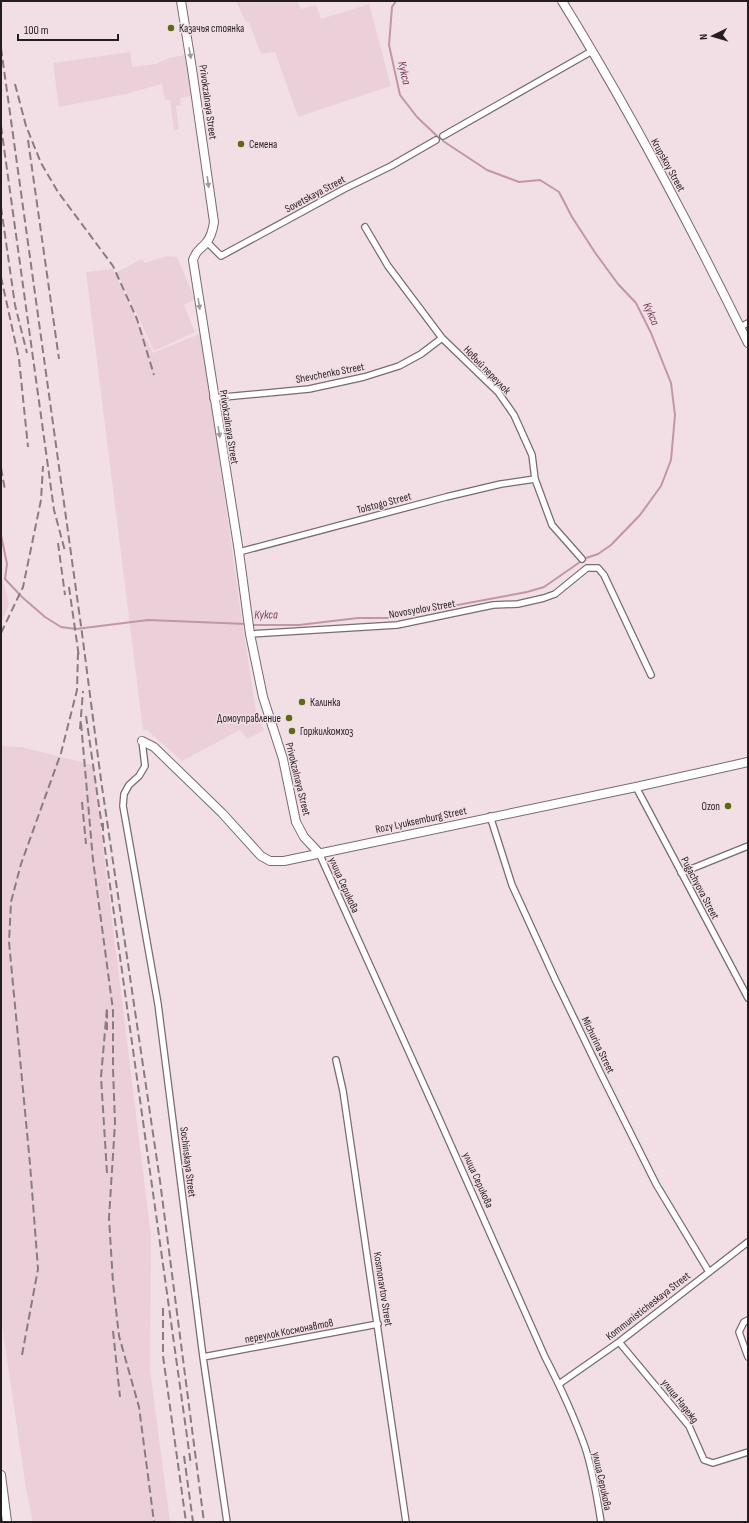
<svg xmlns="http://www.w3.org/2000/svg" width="749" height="1523" font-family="'Sofia Sans Condensed',sans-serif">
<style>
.built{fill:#ebd0da}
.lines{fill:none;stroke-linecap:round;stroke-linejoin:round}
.stream{stroke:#c196a7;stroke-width:2}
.street-casing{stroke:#7b6a71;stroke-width:8}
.secondary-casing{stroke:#7b6a71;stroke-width:10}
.primary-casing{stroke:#7b6a71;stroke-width:10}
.street{stroke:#fff;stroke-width:5.5}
.secondary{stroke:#fff;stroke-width:8}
.primary{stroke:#fff;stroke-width:8}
.rail{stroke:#897c81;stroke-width:2;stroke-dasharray:8 4;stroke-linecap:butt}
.oneway{fill:#9d9a9b}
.poi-dot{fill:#5e6a12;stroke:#f2dfe6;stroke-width:1.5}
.labels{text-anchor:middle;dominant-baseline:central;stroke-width:3;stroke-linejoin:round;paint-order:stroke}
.poi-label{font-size:11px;fill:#251e21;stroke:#f2dfe6;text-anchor:start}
.street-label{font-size:11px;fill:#251e21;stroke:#f2dfe6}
.water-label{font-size:12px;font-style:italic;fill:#723953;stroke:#f2dfe6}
</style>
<rect width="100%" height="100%" fill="#f2dfe6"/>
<!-- built -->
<path class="built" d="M 236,1 L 297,1 L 301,9 L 316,5 L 321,19 L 369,4 L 391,86 L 298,117 L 275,52 L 261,54 L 249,22 L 246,22 Z
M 130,52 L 132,67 L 156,64 L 169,58 L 185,55 L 191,96 L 180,98 L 181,105 L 176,106 L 179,129 L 174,130 L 170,100 L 165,100 L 162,84 L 126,94 L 59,107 L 53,63 Z
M 167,256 L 177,257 L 195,299 L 184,305 L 195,332 L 154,351 L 117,272 L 142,259 L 145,263 Z
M 113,269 L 153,353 L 202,333 L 240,607 L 256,711 L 264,730 L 248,739 L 240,730 L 182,761 L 147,730 L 143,730 L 86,272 Z
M 1,573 L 9,604 L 1,624 Z
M 1,746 L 22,747 L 93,765 L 151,1236 L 150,1370 L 170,1522 L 33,1522 L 26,1489 L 1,1318 Z"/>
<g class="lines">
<!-- stream -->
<path class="stream" d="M 396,1 L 392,7 L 389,45 L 400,95 L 417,117 L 437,136
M 443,141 L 487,170 L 519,182 L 540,180 L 559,192 L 572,217 L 596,254 L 618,284 L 636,303 L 651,333 L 671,383 L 675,415 L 671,460 L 661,486 L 640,515 L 611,545 L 598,554 L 586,558
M 1,535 L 7,564 L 5,579 L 22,597 L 45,617 L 61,627 L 76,629 L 148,620 L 247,624
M 251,625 L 299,625 L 358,618 L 387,618 L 527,592 L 544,587 L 580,562"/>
<!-- street casing -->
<g class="street-casing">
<path id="street" d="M 443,136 L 592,51
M 365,227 L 388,266 L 442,338 L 498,392 L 514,415 L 532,455 L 535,479 L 552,525 L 582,559
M 207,242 L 221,256 L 344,189 L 391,166 L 436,140
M 740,327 L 748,323
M 213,398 L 309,389 L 364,377 L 399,366 L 421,354 L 442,338
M 239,552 L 446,497 L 501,484 L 535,479
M 250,634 L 397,625 L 493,605 L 518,604 L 544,598 L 555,594 L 587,568 L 598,568 L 604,575 L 651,675
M 142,741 L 145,766 L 139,776 L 129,785 L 124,794 L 123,806 L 158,1004 L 203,1357 L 227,1522
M 636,787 L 748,998
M 490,816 L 512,885 L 555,979 L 601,1074 L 656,1184 L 709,1272
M 319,853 L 437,1114 L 545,1357 C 560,1386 574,1416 585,1447 C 593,1471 597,1497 601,1522
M 681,873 L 748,846
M 336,1060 L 343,1091 L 406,1522
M 748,1320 L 744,1322 L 739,1332 L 748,1357
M 619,1342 L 689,1426 L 704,1460 L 713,1463 L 748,1452
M 203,1357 L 378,1324
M 559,1384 L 619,1342 L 748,1242"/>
</g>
<!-- secondary casing -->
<g class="secondary-casing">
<path id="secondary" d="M 181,1 L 192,69 L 214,222 C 213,229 211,237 206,243 C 199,251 197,249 193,260 L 239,552 L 250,634 L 263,697 L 283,759 L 296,822 L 304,837 L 319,853
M 562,1 C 630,111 691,227 748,343
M 142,741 L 154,747 L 222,813 L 261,856 L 270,861 L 284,861 L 636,787 L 748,762"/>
</g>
<!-- primary casing -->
<g class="primary-casing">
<path id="primary" d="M 1,1475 L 7,1522"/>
</g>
<!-- street -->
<use href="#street" class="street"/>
<!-- secondary -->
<use href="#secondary" class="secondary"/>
<!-- primary -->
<use href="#primary" class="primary"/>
<!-- rail -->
<path class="rail" d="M 1,48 L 82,633 L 101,780 L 160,1181 L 204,1522
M 15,84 L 26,126 L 41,163 L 58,192 L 113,266 L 137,319 L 154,375
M 1,126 L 54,510 L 65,551
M 28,140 L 59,359
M 1,207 L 15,305 L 27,353
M 1,277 L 19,359 L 28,447
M 1,468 L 5,490
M 58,543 L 65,595
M 69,587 L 79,657
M 1,633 L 23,587 L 41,500 L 43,466
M 86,716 L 102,827
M 81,723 L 93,860 L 113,1010 L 113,1069 L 115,1123 L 109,1218 L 113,1283 L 119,1336 L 139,1407 L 154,1522
M 80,729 L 83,691
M 82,802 L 86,844
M 103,823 L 103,835 L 191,1465
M 107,1173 L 101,1077 L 107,1008 L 107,1030
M 163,1308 L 163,1356 L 186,1522
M 113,1331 L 120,1397
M 22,1355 L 38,1269 L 30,1164 L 9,942 L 11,902 L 21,864 L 61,753 L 77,690 L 78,653
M 184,1456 L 193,1522"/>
</g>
<!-- one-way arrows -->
<defs><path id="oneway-solid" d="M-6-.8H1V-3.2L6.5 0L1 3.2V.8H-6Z"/></defs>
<g class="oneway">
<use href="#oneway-solid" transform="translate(190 53) rotate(80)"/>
<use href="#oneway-solid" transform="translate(208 182) rotate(82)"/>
<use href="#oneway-solid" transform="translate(199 304) rotate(81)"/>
<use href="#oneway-solid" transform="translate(219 432) rotate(81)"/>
</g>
<!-- markers -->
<g class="poi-dot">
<circle cx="171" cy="28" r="4"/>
<circle cx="241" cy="144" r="4"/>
<circle cx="302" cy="702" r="4"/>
<circle cx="289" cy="718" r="4"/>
<circle cx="292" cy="731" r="4"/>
<circle cx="728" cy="806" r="4"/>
</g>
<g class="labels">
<!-- poi labels -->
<g class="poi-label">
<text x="179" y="28">Казачья стоянка</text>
<text x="249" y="144">Семена</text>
<text x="310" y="702">Калинка</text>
<text x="281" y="718" text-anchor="end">Домоуправление</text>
<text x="300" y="731">Горжилкомхоз</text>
<text x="720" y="806" text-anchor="end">Ozon</text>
</g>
<!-- street labels -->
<g class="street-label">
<text transform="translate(208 102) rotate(82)">Privokzalnaya Street</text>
<text transform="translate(668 165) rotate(61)">Krupskoy Street</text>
<text transform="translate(315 194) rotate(-28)">Sovetskaya Street</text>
<text transform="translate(487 370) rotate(46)">Новый переулок</text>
<text transform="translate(330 373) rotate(-11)">Shevchenko Street</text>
<text transform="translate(229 427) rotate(81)">Privokzalnaya Street</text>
<text transform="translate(384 503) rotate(-15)">Tolstogo Street</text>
<text transform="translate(422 609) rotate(-10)">Novosyolov Street</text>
<text transform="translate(298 779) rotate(76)">Privokzalnaya Street</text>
<text transform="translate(421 820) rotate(-12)">Rozy Lyuksemburg Street</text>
<text transform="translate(344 885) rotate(66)">улица Серикова</text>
<text transform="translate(700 888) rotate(62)">Pugachyova Street</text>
<text transform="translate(598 1045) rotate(64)">Michurina Street</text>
<text transform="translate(188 1162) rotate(83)">Sochinskaya Street</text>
<text transform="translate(478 1180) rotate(66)">улица Серикова</text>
<text transform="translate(383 1289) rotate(81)">Kosmonavtov Street</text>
<text transform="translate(648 1306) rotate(-38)">Kommunisticheskaya Street</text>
<text transform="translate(289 1331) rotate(-11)">переулок Космонавтов</text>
<text transform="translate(680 1401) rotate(52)">улица Надежд</text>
<text transform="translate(602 1481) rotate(78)">улица Серикова</text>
</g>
<!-- water labels -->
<g class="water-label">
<text transform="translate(404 73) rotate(77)">Кукса</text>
<text transform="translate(651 314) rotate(66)">Кукса</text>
<text transform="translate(266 615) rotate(-1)">Кукса</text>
</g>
</g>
<!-- border -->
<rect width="749" height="1523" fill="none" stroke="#251e21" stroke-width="4"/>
<!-- north arrow -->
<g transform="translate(713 36) rotate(265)" stroke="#f2dfe6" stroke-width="3" paint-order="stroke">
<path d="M0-3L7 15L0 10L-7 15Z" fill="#251e21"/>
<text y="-6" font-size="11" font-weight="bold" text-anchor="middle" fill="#251e21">N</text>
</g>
<!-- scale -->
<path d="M18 34v6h100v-6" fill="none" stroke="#251e21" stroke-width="2"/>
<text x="24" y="34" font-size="12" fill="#251e21" stroke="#f2dfe6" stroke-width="3" paint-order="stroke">100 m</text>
</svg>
